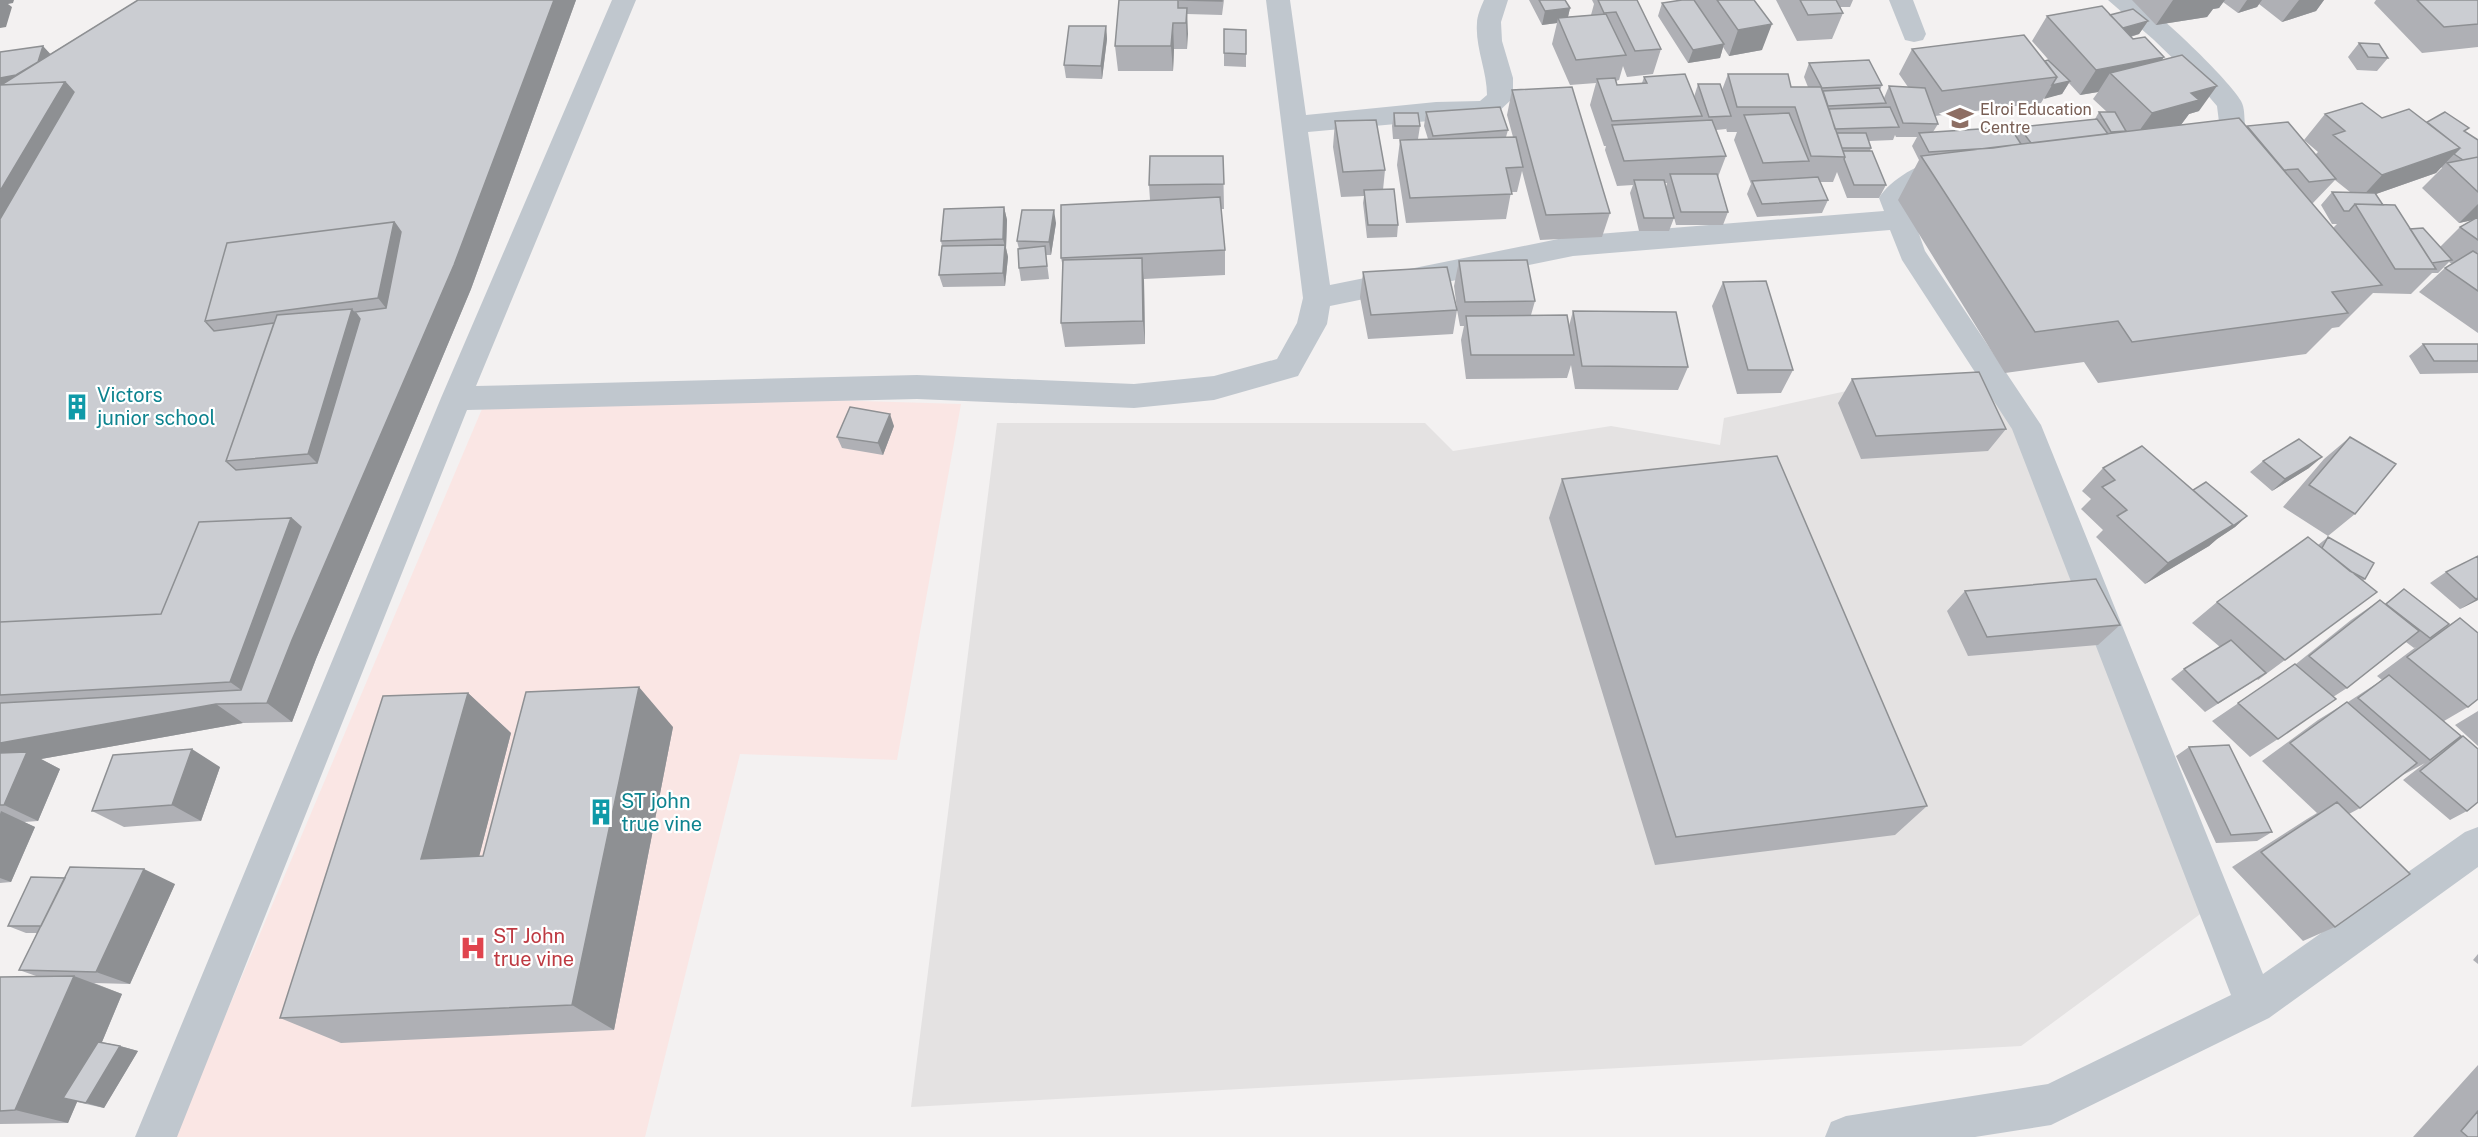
<svg xmlns="http://www.w3.org/2000/svg" width="2478" height="1137" font-family="'Public Sans',sans-serif">
<style>
.education{fill:#e4e2e2}
.medical{fill:#fae6e4}
.lines{fill:none;stroke-linecap:round;stroke-linejoin:round}
.minor{fill:#c0c7ce;fill-rule:evenodd}
.wall{fill:#afb0b5;fill-rule:evenodd}
.shaded-wall{fill:#8e9093}
.building{fill:#cbcdd2;stroke:#8e9093;stroke-width:1.5;fill-rule:evenodd}
.labels{text-anchor:middle;dominant-baseline:central;stroke-width:4.5;stroke-linejoin:round;paint-order:stroke}
.far-education-label{font-size:16px;fill:#785e54;stroke:#fff;text-anchor:start}
.culture-label{font-size:20px;fill:#0d838f;stroke:#fff;text-anchor:start}
.health-label{font-size:20px;fill:#be3a42;stroke:#fff;text-anchor:start}
</style>
<rect width="100%" height="100%" fill="#f3f1f1"/>
<!-- education -->
<path class="education" d="M 1978,383 L 2018,423 L 2203,912 L 2021,1046 L 911,1107 L 997,423 L 1425,423 L 1453,451 L 1611,426 L 1720,445 L 1724,418 L 1851,390 Z"/>
<!-- medical -->
<path class="medical" d="M 490,390 L 961,404 L 897,760 L 740,754 L 645,1137 L 174,1137 Z"/>
<g class="lines">
<!-- minor -->
<path class="minor" d="M 612,0 L 636,0 L 476,386 L 917,375 L 1134,384 L 1214,376 L 1277,359 L 1297,323 L 1303,298 L 1266,0 L 1290,0 L 1306,115 L 1436,102 L 1480,101 L 1487,95 C 1487,71 1475,47 1477,23 C 1477,16 1481,7 1484,0 L 1508,0 L 1501,22 L 1502,41 L 1513,78 L 1513,98 L 1495,115 L 1308,132 L 1330,285 L 1573,236 L 1884,211 L 1879,198 C 1891,178 1930,155 1952,161 L 1956,168 L 1952,175 L 1922,188 L 1907,200 L 1925,251 L 2041,425 L 2263,974 L 2465,832 L 2478,827 L 2478,867 L 2269,1018 L 2051,1125 L 1975,1137 L 1825,1137 L 1831,1122 L 1846,1116 L 2048,1084 L 2231,995 L 2012,429 L 1902,260 L 1890,230 L 1573,256 L 1330,306 L 1327,324 L 1298,376 L 1214,400 L 1134,408 L 917,399 L 467,410 L 177,1137 L 135,1137 L 441,398 Z
M 1889,0 L 1913,0 L 1926,34 L 1923,40 L 1914,42 L 1905,40 Z
M 2108,0 C 2116,0 2129,0 2136,0 C 2155,8 2231,82 2241,101 C 2245,108 2244,117 2245,124 L 2230,143 L 2200,149 L 2191,146 L 2187,140 L 2191,134 L 2213,129 L 2219,122 L 2217,106 L 2193,78 L 2154,40 Z"/>
</g>
<!-- wall -->
<path class="wall" d="M 138,0 L 576,0 L 471,289 L 316,659 L 292,722 L 243,723 L 41,759 L 60,769 L 38,821 L 24,822 L 35,827 L 11,882 L 0,883 L 0,52 L 50,54 Z
M 1119,0 L 1224,0 L 1222,15 L 1187,14 L 1187,49 L 1174,49 L 1173,71 L 1118,71 L 1115,46 Z
M 1529,0 L 1565,0 L 1570,8 L 1568,17 L 1591,15 L 1594,4 L 1592,0 L 1637,0 L 1661,49 L 1653,74 L 1627,77 L 1623,66 L 1619,80 L 1616,81 L 1617,85 L 1642,83 L 1644,77 L 1694,97 L 1698,84 L 1722,90 L 1728,74 L 1791,87 L 1808,87 L 1804,77 L 1809,63 L 1882,85 L 1880,90 L 1884,98 L 1889,86 L 1908,87 L 1899,74 L 1912,49 L 2045,61 L 2054,66 L 2032,41 L 2047,16 L 2110,15 L 2148,21 L 2139,34 L 2131,37 L 2163,60 L 2199,111 L 2189,114 L 2181,125 L 2247,126 L 2315,155 L 2318,152 L 2304,140 L 2325,114 L 2382,118 L 2427,122 L 2465,132 L 2478,140 L 2478,333 L 2419,292 L 2445,268 L 2452,264 L 2449,262 L 2438,273 L 2432,273 L 2411,294 L 2373,293 L 2339,327 L 2332,328 L 2306,354 L 2098,383 L 2084,362 L 2005,373 L 1898,200 L 1919,160 L 1912,146 L 1917,137 L 1896,137 L 1895,135 L 1893,140 L 1869,141 L 1871,148 L 1870,151 L 1886,185 L 1879,198 L 1847,198 L 1837,172 L 1833,182 L 1820,182 L 1828,200 L 1822,213 L 1757,217 L 1747,194 L 1751,184 L 1734,140 L 1737,132 L 1727,132 L 1726,128 L 1726,129 L 1716,130 L 1726,156 L 1718,177 L 1728,212 L 1723,225 L 1676,225 L 1666,187 L 1667,183 L 1665,183 L 1674,218 L 1669,231 L 1639,231 L 1630,193 L 1633,185 L 1617,186 L 1605,150 L 1606,146 L 1604,146 L 1590,105 L 1596,83 L 1570,85 L 1552,44 L 1557,23 L 1542,25 ZM 2069,83 L 2080,95 L 2098,92 L 2093,99 L 2107,112 L 2099,112 L 2095,119 L 2019,127 L 2015,135 L 1933,132 L 1938,124 L 1935,116 L 2041,103 L 2044,98 L 2062,94 ZM 2441,167 L 2442,168 L 2422,188 L 2459,223 L 2472,220 L 2460,227 L 2440,247 L 2410,229 L 2383,205 L 2376,194 L 2436,173 ZM 2335,180 L 2350,192 L 2332,192 L 2321,205 L 2332,224 L 2337,224 L 2333,228 L 2312,204 Z
M 1682,0 L 1754,0 L 1762,50 L 1729,56 L 1723,47 L 1720,58 L 1688,63 L 1658,16 L 1662,3 Z
M 1776,0 L 1853,0 L 1850,7 L 1840,7 L 1843,13 L 1832,39 L 1797,41 Z
M 2132,0 L 2324,0 L 2316,11 L 2282,22 L 2259,4 L 2257,7 L 2238,13 L 2223,2 L 2219,8 L 2213,9 L 2207,17 L 2156,25 Z
M 2376,0 L 2478,0 L 2478,47 L 2422,53 L 2374,3 Z
M 1106,26 L 1107,39 L 1102,79 L 1066,78 L 1064,65 Z
M 1224,29 L 1246,30 L 1246,67 L 1224,66 Z
M 2359,43 L 2388,58 L 2377,71 L 2357,70 L 2348,57 Z
M 1512,90 L 1610,213 L 1602,237 L 1540,240 L 1522,171 L 1517,192 L 1511,192 L 1506,219 L 1406,223 L 1397,165 L 1400,140 L 1428,139 L 1424,126 L 1426,112 L 1508,130 L 1506,137 L 1513,137 L 1507,115 Z
M 1394,113 L 1420,126 L 1418,139 L 1393,139 L 1392,126 Z
M 1335,121 L 1385,170 L 1383,190 L 1398,225 L 1397,237 L 1367,238 L 1363,203 L 1364,196 L 1341,197 L 1333,147 Z
M 1223,156 L 1224,209 L 1221,209 L 1225,250 L 1225,275 L 1144,279 L 1145,344 L 1065,347 L 1061,323 L 1063,267 L 1061,258 L 1150,200 L 1149,185 Z
M 1004,207 L 1007,220 L 1006,248 L 1008,257 L 1005,286 L 943,287 L 939,275 L 942,246 L 941,241 Z
M 1056,223 L 1051,255 L 1046,255 L 1049,279 L 1021,281 L 1019,268 L 1019,249 L 1017,241 Z
M 1459,261 L 1535,301 L 1531,315 L 1569,326 L 1573,311 L 1688,367 L 1678,390 L 1575,389 L 1571,365 L 1567,378 L 1466,379 L 1461,340 L 1464,326 L 1460,326 L 1457,310 L 1453,334 L 1368,339 L 1360,297 L 1363,272 L 1457,309 L 1454,286 Z
M 1723,282 L 1793,370 L 1781,393 L 1737,394 L 1712,306 Z
M 2423,344 L 2478,344 L 2478,373 L 2420,374 L 2409,356 Z
M 1852,379 L 2006,429 L 1988,451 L 1861,459 L 1838,403 Z
M 894,426 L 883,455 L 842,448 L 837,437 Z
M 2350,437 L 2355,514 L 2328,536 L 2283,507 L 2324,459 Z
M 2263,461 L 2309,468 L 2272,491 L 2250,472 Z
M 2103,468 L 2193,490 L 2247,516 L 2235,527 L 2217,539 L 2209,546 L 2145,584 L 2096,537 L 2103,530 L 2081,509 L 2091,499 L 2082,491 Z
M 1562,479 L 1927,806 L 1895,835 L 1655,865 L 1549,518 Z
M 2328,537 L 2365,579 L 2285,660 L 2258,680 L 2257,679 L 2205,712 L 2171,679 L 2184,669 L 2220,647 L 2192,623 L 2217,602 L 2318,545 Z
M 2446,572 L 2478,600 L 2460,609 L 2430,583 Z
M 2404,589 L 2440,631 L 2460,618 L 2468,707 L 2444,721 L 2455,741 L 2463,736 L 2467,811 L 2450,820 L 2403,780 L 2425,763 L 2403,775 L 2360,808 L 2349,814 L 2335,927 L 2303,941 L 2232,867 L 2307,819 L 2317,813 L 2262,761 L 2318,720 L 2347,702 L 2348,702 L 2382,680 L 2377,676 L 2416,647 L 2414,648 L 2406,642 L 2347,688 L 2333,697 L 2278,739 L 2250,757 L 2212,721 L 2296,664 L 2351,620 L 2380,600 L 2385,604 Z
M 1965,591 L 2120,625 L 2098,645 L 1968,656 L 1947,611 Z
M 468,693 L 511,733 L 479,856 L 483,856 L 673,727 L 614,1030 L 341,1043 L 280,1018 Z
M 2478,711 L 2478,746 L 2455,725 Z
M 2189,747 L 2272,832 L 2257,841 L 2216,843 L 2176,756 Z
M 220,767 L 201,821 L 124,827 L 92,811 Z
M 175,884 L 130,984 L 94,983 L 122,994 L 102,1042 L 120,1046 L 138,1051 L 104,1108 L 77,1102 L 68,1123 L 0,1124 L 0,977 L 39,977 L 19,970 L 37,933 L 26,933 L 8,926 Z
M 2478,954 L 2478,964 L 2473,960 Z
M 2478,1065 L 2478,1137 L 2413,1137 Z"/>
<!-- shaded-wall -->
<path class="shaded-wall" d="M 0,0 L 14,0 L 13,3 L 8,4 L 12,7 L 6,27 L 0,28 Z
M 554,0 L 576,0 L 471,289 L 316,659 L 292,722 L 267,703 L 260,703 L 230,682 L 291,518 L 324,548 Z
M 2173,0 L 2225,0 L 2219,8 L 2213,9 L 2207,17 L 2156,25 Z
M 2247,0 L 2262,0 L 2257,7 L 2238,13 Z
M 2299,0 L 2324,0 L 2316,11 L 2282,22 Z
M 1187,8 L 1188,34 L 1187,49 L 1186,23 Z
M 1570,8 L 1567,21 L 1558,18 L 1557,23 L 1542,25 L 1545,11 Z
M 2148,21 L 2139,34 L 2111,42 L 2119,29 Z
M 1173,23 L 1174,49 L 1173,71 L 1171,46 Z
M 1772,24 L 1762,50 L 1729,56 L 1738,30 Z
M 1106,26 L 1107,39 L 1102,79 L 1101,66 Z
M 1724,44 L 1720,58 L 1688,63 L 1693,50 Z
M 43,46 L 55,59 L 0,93 L 0,78 Z
M 2164,57 L 2147,83 L 2110,73 L 2098,92 L 2080,95 L 2096,70 Z
M 2070,81 L 2062,94 L 2044,99 L 2052,85 Z
M 65,82 L 97,118 L 0,235 L 0,191 Z
M 2217,86 L 2199,111 L 2189,114 L 2180,126 L 2134,138 L 2152,113 L 2191,93 Z
M 2460,148 L 2436,173 L 2359,200 L 2382,175 Z
M 2478,204 L 2478,219 L 2459,223 Z
M 1004,207 L 1007,220 L 1006,248 L 1008,257 L 1005,286 L 1003,273 L 1005,247 L 1003,239 Z
M 1054,210 L 1056,223 L 1051,255 L 1049,242 Z
M 394,222 L 419,256 L 405,332 L 378,298 Z
M 1142,258 L 1144,282 L 1145,344 L 1143,321 Z
M 352,309 L 380,343 L 339,485 L 308,454 Z
M 890,414 L 894,426 L 883,455 L 878,443 Z
M 2322,457 L 2309,468 L 2272,491 L 2285,479 Z
M 2247,516 L 2235,527 L 2217,539 L 2209,546 L 2145,584 L 2168,563 Z
M 2478,598 L 2478,600 L 2460,609 Z
M 639,687 L 673,727 L 614,1030 L 572,1005 Z
M 468,693 L 511,733 L 470,892 L 421,859 Z
M 216,704 L 243,723 L 41,759 L 60,769 L 38,821 L 4,805 L 0,766 L 0,743 Z
M 192,749 L 220,767 L 201,821 L 172,805 Z
M 1,811 L 35,827 L 11,882 L 0,878 L 0,814 Z
M 144,869 L 175,884 L 130,984 L 96,972 Z
M 74,976 L 122,994 L 77,1102 L 63,1098 L 77,1102 L 68,1123 L 15,1110 Z
M 120,1046 L 138,1051 L 104,1108 L 86,1103 Z"/>
<!-- building -->
<path class="building" d="M 138,0 L 554,0 L 454,265 L 292,640 L 267,703 L 216,704 L 0,743 L 0,703 L 241,690 L 301,527 L 291,518 L 199,522 L 161,614 L 0,622 L 0,219 L 74,92 L 65,82 L 1,85 ZM 394,222 L 401,232 L 386,308 L 355,312 L 360,319 L 317,463 L 236,470 L 226,461 L 274,323 L 214,331 L 205,321 L 227,243 Z
M 1119,0 L 1178,0 L 1178,8 L 1187,8 L 1186,23 L 1173,23 L 1171,46 L 1115,46 Z
M 1179,0 L 1222,0 L 1222,1 Z
M 1539,0 L 1565,0 L 1570,8 L 1545,11 Z
M 1598,0 L 1637,0 L 1661,49 L 1635,51 L 1616,12 L 1604,13 Z
M 1682,0 L 1694,0 L 1724,44 L 1693,50 L 1662,3 Z
M 1717,0 L 1754,0 L 1772,24 L 1738,30 Z
M 1800,0 L 1836,0 L 1843,13 L 1808,15 Z
M 2417,0 L 2478,0 L 2478,24 L 2444,27 Z
M 2102,6 L 2133,39 L 2145,37 L 2164,57 L 2096,70 L 2047,16 Z
M 2133,9 L 2148,21 L 2123,28 L 2110,15 Z
M 1606,14 L 1626,55 L 1576,60 L 1558,18 Z
M 1069,26 L 1106,26 L 1101,66 L 1064,65 Z
M 1224,29 L 1246,30 L 1246,54 L 1224,53 Z
M 2024,35 L 2057,77 L 1942,91 L 1912,49 Z
M 2359,43 L 2379,44 L 2388,58 L 2368,57 Z
M 43,46 L 38,62 L 16,75 L 0,78 L 0,52 Z
M 2182,55 L 2217,86 L 2191,93 L 2199,100 L 2152,113 L 2110,73 Z
M 1869,60 L 1882,85 L 1822,88 L 1809,63 Z
M 2048,60 L 2070,81 L 2052,85 L 2057,77 L 2045,61 Z
M 1685,74 L 1702,116 L 1612,121 L 1597,79 L 1615,78 L 1617,85 L 1647,83 L 1644,77 Z
M 1728,74 L 1788,74 L 1791,87 L 1821,87 L 1845,157 L 1811,156 L 1795,107 L 1737,107 Z
M 65,82 L 0,191 L 0,85 Z
M 1698,84 L 1720,84 L 1731,116 L 1709,117 Z
M 1889,86 L 1925,88 L 1938,124 L 1903,123 Z
M 1572,87 L 1610,213 L 1546,215 L 1512,90 Z
M 1879,88 L 1886,103 L 1828,106 L 1823,91 Z
M 2362,103 L 2382,118 L 2409,109 L 2460,148 L 2382,175 L 2333,135 L 2345,131 L 2325,114 Z
M 1500,107 L 1508,130 L 1433,136 L 1426,112 Z
M 1890,107 L 1899,127 L 1835,129 L 1829,109 Z
M 2099,112 L 2115,112 L 2126,131 L 2111,132 Z
M 2445,112 L 2469,128 L 2464,131 L 2478,140 L 2478,157 L 2463,160 L 2454,154 L 2460,148 L 2427,122 Z
M 1394,113 L 1418,113 L 1420,126 L 1395,126 Z
M 1789,113 L 1809,161 L 1763,163 L 1744,115 Z
M 2239,118 L 2382,285 L 2332,292 L 2348,313 L 2132,342 L 2118,321 L 2035,332 L 1921,156 Z
M 2097,119 L 2108,134 L 2031,143 L 2019,127 Z
M 1376,120 L 1385,170 L 1343,172 L 1335,121 Z
M 1712,120 L 1726,156 L 1624,161 L 1612,125 Z
M 2288,122 L 2336,179 L 2309,182 L 2298,169 L 2284,170 L 2247,126 Z
M 2010,127 L 2021,144 L 1993,148 L 1929,152 L 1919,133 Z
M 1837,133 L 1866,133 L 1871,148 L 1842,148 Z
M 1516,137 L 1523,167 L 1506,168 L 1512,194 L 1410,198 L 1400,140 Z
M 1843,151 L 1872,151 L 1886,185 L 1854,185 L 1844,159 L 1845,157 Z
M 1150,156 L 1223,156 L 1224,184 L 1149,185 Z
M 2478,157 L 2478,192 L 2447,163 Z
M 1670,174 L 1717,174 L 1728,212 L 1681,212 Z
M 1818,177 L 1828,200 L 1762,204 L 1752,181 Z
M 1634,180 L 1664,180 L 1674,218 L 1644,218 Z
M 1394,189 L 1398,225 L 1368,225 L 1364,190 Z
M 2332,192 L 2375,193 L 2383,205 L 2355,204 L 2349,211 L 2344,211 Z
M 1220,197 L 1225,250 L 1061,258 L 1061,205 Z
M 2355,204 L 2395,205 L 2436,269 L 2395,269 Z
M 1004,207 L 1003,239 L 941,241 L 944,209 Z
M 1022,210 L 1054,210 L 1049,242 L 1017,241 Z
M 2478,217 L 2478,240 L 2460,227 Z
M 394,222 L 378,298 L 205,321 L 227,243 Z
M 2423,228 L 2452,260 L 2432,263 L 2410,229 Z
M 1005,245 L 1003,273 L 939,275 L 942,246 Z
M 1045,246 L 1047,266 L 1019,268 L 1018,249 Z
M 2473,251 L 2478,254 L 2478,291 L 2445,268 Z
M 1142,258 L 1143,321 L 1061,323 L 1063,260 Z
M 1527,260 L 1535,301 L 1465,302 L 1459,261 Z
M 1447,267 L 1457,310 L 1371,315 L 1363,272 Z
M 1766,281 L 1793,370 L 1748,370 L 1723,282 Z
M 352,309 L 308,454 L 226,461 L 277,315 Z
M 1573,311 L 1676,312 L 1688,367 L 1582,366 Z
M 1567,315 L 1574,355 L 1471,355 L 1466,316 Z
M 2423,344 L 2478,344 L 2478,361 L 2434,361 Z
M 1979,372 L 2006,429 L 1876,436 L 1852,379 Z
M 850,407 L 890,414 L 878,443 L 837,437 Z
M 2350,437 L 2396,464 L 2355,514 L 2309,485 Z
M 2299,439 L 2322,457 L 2285,479 L 2263,461 Z
M 2142,446 L 2233,525 L 2168,563 L 2117,516 L 2127,510 L 2102,487 L 2115,480 L 2103,468 Z
M 1777,456 L 1927,806 L 1676,837 L 1562,479 Z
M 2206,482 L 2247,516 L 2230,528 L 2233,525 L 2193,490 Z
M 291,518 L 230,682 L 0,695 L 0,622 L 161,614 L 199,522 Z
M 2308,537 L 2377,592 L 2285,660 L 2217,602 Z
M 2328,537 L 2374,563 L 2365,579 L 2350,571 L 2322,548 Z
M 2478,556 L 2478,598 L 2476,599 L 2446,572 Z
M 2096,579 L 2120,625 L 1987,637 L 1965,591 Z
M 2404,589 L 2449,624 L 2430,638 L 2386,604 Z
M 2380,600 L 2419,631 L 2347,688 L 2309,656 Z
M 2460,618 L 2478,633 L 2478,699 L 2468,707 L 2407,657 Z
M 2231,640 L 2266,673 L 2218,703 L 2184,669 Z
M 2295,664 L 2336,699 L 2278,739 L 2238,703 Z
M 2389,675 L 2461,736 L 2430,760 L 2358,698 Z
M 639,687 L 572,1005 L 280,1018 L 383,696 L 468,693 L 421,859 L 483,856 L 526,692 Z
M 2347,702 L 2417,763 L 2360,808 L 2290,743 Z
M 2463,736 L 2478,749 L 2478,802 L 2467,811 L 2420,771 Z
M 2229,745 L 2272,832 L 2231,835 L 2189,747 Z
M 192,749 L 172,805 L 92,811 L 113,755 Z
M 27,752 L 4,805 L 0,805 L 0,753 Z
M 2337,802 L 2410,874 L 2335,927 L 2261,852 Z
M 70,867 L 144,869 L 96,972 L 19,970 Z
M 31,877 L 65,878 L 41,926 L 8,926 Z
M 74,976 L 15,1110 L 0,1111 L 0,977 Z
M 98,1042 L 120,1046 L 86,1103 L 63,1098 Z
M 2478,1111 L 2478,1137 L 2468,1137 L 2461,1131 Z"/>
<!-- icons -->
<defs>
<g id="school-bare" transform="scale(2.07)"><path d="M0-5L7-2L0 1L-7-2ZM-4 1L0 2.5L4 1V4Q0 6-4 4Z" fill="#8d6e63" stroke="#fff" stroke-width="2.5" paint-order="stroke"/></g>
<g id="building-bare" transform="scale(2.07)"><path d="M-4-6H4V6H1V3H-1V6H-4ZM-2.5-4.3h1.7v1.8h-1.7ZM.8-4.3h1.7v1.8H.8ZM-2.5-1h1.7V.8h-1.7ZM.8-1h1.7V.8H.8Z" fill="#0f9aa8" stroke="#fff" stroke-width="2.5" paint-order="stroke"/></g>
<g id="hospital-bare" transform="scale(2.07)"><path d="M-5-5h3v3.5h4V-5h3V5h-3V1.5h-4V5h-3Z" fill="#e0444e" stroke="#fff" stroke-width="2.5" paint-order="stroke"/></g>
</defs>
<g fill-rule="evenodd">
<use href="#school-bare" x="1960" y="118"/>
<use href="#building-bare" x="77" y="407"/>
<use href="#building-bare" x="601" y="812"/>
<use href="#hospital-bare" x="473" y="948"/>
</g>
<g class="labels">
<!-- far-education labels -->
<g class="far-education-label">
<text x="1980" y="109">Elroi Education<tspan x="1980" dy="18">Centre</tspan></text>
</g>
<!-- culture labels -->
<g class="culture-label">
<text x="97" y="395">Victors<tspan x="97" dy="23">junior school</tspan></text>
<text x="621" y="801">ST john<tspan x="621" dy="23">true vine</tspan></text>
</g>
<!-- health labels -->
<g class="health-label">
<text x="493" y="936">ST John<tspan x="493" dy="23">true vine</tspan></text>
</g>
</g>
</svg>
